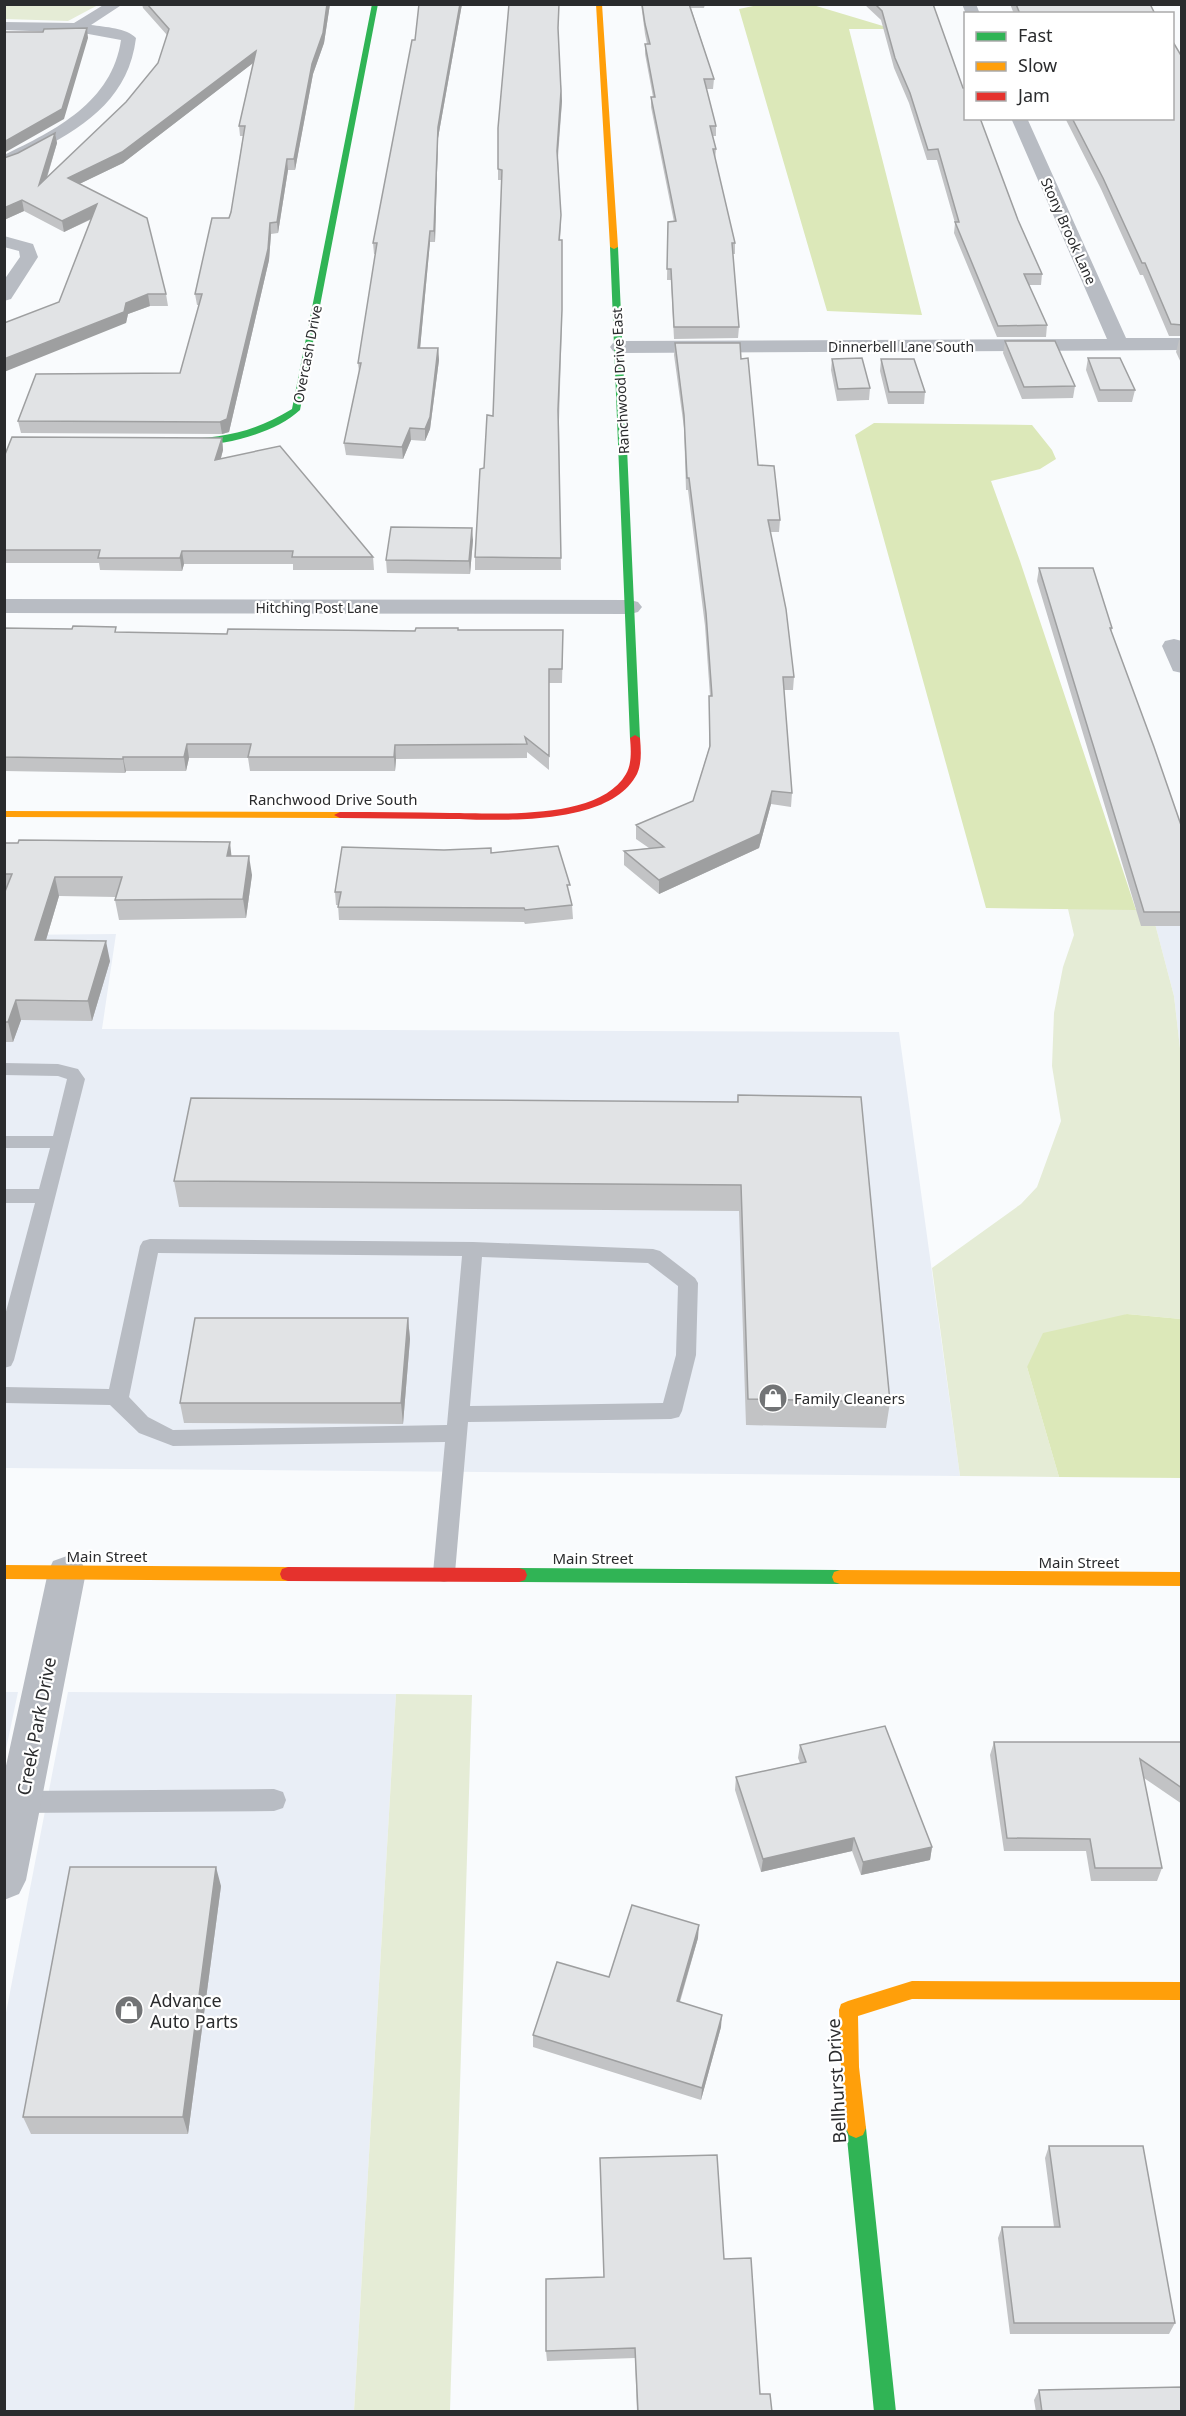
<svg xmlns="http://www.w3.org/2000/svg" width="1186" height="2416" font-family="'Noto Sans',sans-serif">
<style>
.built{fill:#e9eef6}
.green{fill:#e5ecd6}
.water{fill:#dce8b9}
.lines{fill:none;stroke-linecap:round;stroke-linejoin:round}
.lane{fill:#b8bcc3;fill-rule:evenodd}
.street{fill:#b8bcc3;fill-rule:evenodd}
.fast{fill:#30b455;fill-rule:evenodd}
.slow{fill:#ff9f0a;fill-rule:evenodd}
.jam{fill:#e5322d;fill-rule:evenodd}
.wall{fill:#c2c3c5}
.shaded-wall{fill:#9e9fa0}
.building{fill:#e1e3e5;stroke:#9e9fa0;stroke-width:1.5}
.labels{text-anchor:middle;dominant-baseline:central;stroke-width:4.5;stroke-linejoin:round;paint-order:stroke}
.far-street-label{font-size:14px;fill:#2a2b2d;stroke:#fff}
.street-label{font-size:15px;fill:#2a2b2d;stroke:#fff}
.poi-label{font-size:15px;fill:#2a2b2d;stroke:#fff;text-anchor:start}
.near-street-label{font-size:18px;fill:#2a2b2d;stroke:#fff}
.near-poi-label{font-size:18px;fill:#2a2b2d;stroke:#fff;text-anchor:start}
</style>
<rect width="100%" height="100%" fill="#f9fbfd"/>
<!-- built -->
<path class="built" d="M 1153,916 L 1181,916 L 1181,1057 L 1174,996 Z
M 116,934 L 102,1029 L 899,1032 L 960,1476 L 5,1468 L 5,935 Z
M 5,1692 L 18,1692 L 5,1754 L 4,1692 Z
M 68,1692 L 396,1694 L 354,2411 L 5,2412 L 5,2018 Z"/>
<!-- green -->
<path class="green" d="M 5,4 L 98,4 L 98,5 L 68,21 L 5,19 Z
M 1068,909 L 1136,909 L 1153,916 L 1174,996 L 1181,1057 L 1181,1319 L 1127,1314 L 1027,1367 L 1059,1477 L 960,1476 L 932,1268 L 1021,1204 L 1037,1187 L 1061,1121 L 1052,1066 L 1054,1013 L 1063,967 L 1074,935 Z
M 396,1694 L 472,1695 L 450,2411 L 354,2411 Z"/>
<!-- water -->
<path class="water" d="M 758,5 L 813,5 L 893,29 L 849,29 L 922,315 L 827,311 L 739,9 Z
M 874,423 L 1032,425 L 1052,450 L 1056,459 L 1040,469 L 991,481 L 1020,561 L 1136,910 L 986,908 L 855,435 Z
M 1127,1314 L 1181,1319 L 1181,1478 L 1059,1477 L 1027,1367 L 1043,1333 Z"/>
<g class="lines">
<!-- lane -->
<path class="lane" d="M 4,1063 L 58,1064 L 78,1069 L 85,1079 L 14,1360 L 11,1366 L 4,1368 L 4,1319 L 35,1203 L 4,1203 L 4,1189 L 39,1189 L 50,1148 L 4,1148 L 4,1136 L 53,1136 L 67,1079 L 58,1076 L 4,1075 Z
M 150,1239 L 473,1242 L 653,1249 L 660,1251 L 695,1278 L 698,1283 L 696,1355 L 682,1411 L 679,1417 L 671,1419 L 468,1422 L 455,1573 L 452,1580 L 444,1582 L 436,1580 L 433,1573 L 445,1442 L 173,1446 L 139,1433 L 110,1405 L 4,1403 L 4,1387 L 109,1389 L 140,1246 L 143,1241 ZM 158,1253 L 462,1256 L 447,1425 L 173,1430 L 148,1417 L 129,1397 ZM 482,1257 L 648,1263 L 678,1286 L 676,1355 L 663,1403 L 470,1406 Z
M 274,1789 L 283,1792 L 286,1800 L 283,1808 L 274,1811 L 16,1813 L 7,1810 L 4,1800 L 7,1794 L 16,1791 Z"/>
<!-- street -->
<path class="street" d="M 105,4 L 123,4 L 91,25 C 105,27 127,28 136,38 C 129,95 90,123 42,149 C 30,155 18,164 4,167 L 4,155 C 56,130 112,102 121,40 L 83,33 L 4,30 L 4,22 L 74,23 Z
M 962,4 L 976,4 L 980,14 L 966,14 Z
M 1011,118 L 1027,118 L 1126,338 L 1182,338 L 1182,350 L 620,353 L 613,351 L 610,347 L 613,343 L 620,341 L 1107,339 Z
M 4,236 L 33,244 L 38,257 L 11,299 L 4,301 L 4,280 L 20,257 L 19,251 L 4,247 Z
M 4,599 L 630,600 L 638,602 L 642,607 L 638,612 L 630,614 L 4,613 Z
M 1174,639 L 1182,641 L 1182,673 L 1173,671 L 1162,646 L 1165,641 Z
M 67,1556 L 81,1561 L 86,1572 L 26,1880 L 19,1894 L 4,1900 L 4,1775 L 48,1572 L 53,1561 Z"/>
<!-- fast -->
<path class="fast" d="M 372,4 L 378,4 L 300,410 C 272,436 211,450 174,444 L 173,442 L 177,439 C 220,439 255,432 292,409 Z
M 614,245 L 618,247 L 640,738 L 635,741 L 630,738 L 610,247 Z
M 519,1568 L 840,1570 L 846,1572 L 848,1577 L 846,1582 L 840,1584 L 519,1582 L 513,1580 L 511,1575 L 513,1570 Z
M 856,2118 L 863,2121 L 866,2128 L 896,2412 L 874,2412 L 846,2128 L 849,2121 Z"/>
<!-- slow -->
<path class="slow" d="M 596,4 L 602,4 L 618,247 L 614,249 L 610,247 Z
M 4,811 L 340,812 L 346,815 L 340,818 L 4,817 Z
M 4,1565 L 288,1567 L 294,1569 L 296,1574 L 294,1579 L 288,1581 L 4,1579 Z
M 840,1570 L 1182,1572 L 1182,1586 L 840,1584 L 834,1582 L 832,1577 L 834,1572 Z
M 912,1981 L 1182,1982 L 1182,2000 L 912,1999 L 858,2016 L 859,2067 L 866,2128 L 863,2135 L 856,2138 L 849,2135 L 846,2128 L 841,2067 L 839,2010 L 841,2004 L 848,2001 Z"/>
<!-- jam -->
<path class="jam" d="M 635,735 L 640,738 C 641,750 642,763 637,774 C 610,827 499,820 450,819 C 413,819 377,818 340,818 L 334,815 L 340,812 C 377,812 413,812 450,813 C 496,813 599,821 626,774 C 632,764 631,749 630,738 Z
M 288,1567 L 519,1568 L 525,1570 L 527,1575 L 525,1580 L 519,1582 L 288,1581 L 282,1579 L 280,1574 L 282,1569 Z"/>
</g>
<!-- wall -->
<path class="wall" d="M 142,4 L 330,4 L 324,43 L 313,74 L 295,170 L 288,170 L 278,233 L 271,234 L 269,260 L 229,432 L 222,434 L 21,433 L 18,421 L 180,373 L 199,305 L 197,305 L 195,294 L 231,212 L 243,136 L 240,136 L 239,126 L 253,63 L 123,163 L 79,184 L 166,294 L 168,306 L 150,306 L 128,314 L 126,323 L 59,302 L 92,219 L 64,232 L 24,211 L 4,220 L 18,153 L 55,133 L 57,143 L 47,178 L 126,102 L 158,63 L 167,35 L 143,8 Z
M 419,4 L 462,4 L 438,138 L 435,242 L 430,242 L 420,348 L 438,348 L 439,360 L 430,429 L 425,441 L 411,440 L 403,459 L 346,455 L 344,443 L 359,372 L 358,363 L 376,254 L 374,254 L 373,243 L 415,40 Z
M 509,4 L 559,4 L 558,33 L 562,101 L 558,158 L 561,226 L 560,240 L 562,252 L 562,322 L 559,421 L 561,570 L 475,570 L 475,557 L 484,468 L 493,416 L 502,180 L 498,180 L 498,169 Z
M 641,4 L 705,4 L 704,8 L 691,8 L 714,79 L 713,89 L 706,89 L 716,126 L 716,136 L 713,136 L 716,149 L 715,160 L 735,243 L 735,254 L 733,254 L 739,327 L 738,338 L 674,339 L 671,280 L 667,280 L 668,222 L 674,222 L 651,107 L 651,97 L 653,97 L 645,54 L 645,44 L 647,44 L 645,34 Z
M 864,4 L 933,4 L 963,88 L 1018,220 L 1042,274 L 1041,285 L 1029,285 L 1047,325 L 1046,337 L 997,337 L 954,233 L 955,223 L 937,160 L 927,160 L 909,103 L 894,68 L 881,20 Z
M 1010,4 L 1150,4 L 1155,14 L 1014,14 Z
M 1182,57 L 1182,336 L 1169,336 L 1143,275 L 1140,275 L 1101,189 L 1065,118 L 1173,118 Z
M 1179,340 L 1182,340 L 1182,365 L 1176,352 Z
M 1005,341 L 1075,386 L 1073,398 L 1022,399 L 1003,353 Z
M 675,343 L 741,359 L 758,465 L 780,520 L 779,532 L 770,532 L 794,677 L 793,690 L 784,690 L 792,793 L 791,807 L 771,804 L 759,848 L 659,894 L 624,865 L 624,851 L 649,848 L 636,839 L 636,825 L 693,801 L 709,748 L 709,696 L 710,696 L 705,626 L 688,490 L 686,490 L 684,428 L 674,355 Z
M 1088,358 L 1135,390 L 1132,402 L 1098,402 L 1086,370 Z
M 832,359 L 870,388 L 869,400 L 837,401 L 831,370 Z
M 881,359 L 925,392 L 924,404 L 888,404 L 880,371 Z
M 222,438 L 223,450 L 221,458 L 373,557 L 374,570 L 293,570 L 293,564 L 184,564 L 182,571 L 100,570 L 99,563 L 4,563 L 4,457 Z
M 473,540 L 470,574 L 387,573 L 386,560 Z
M 1039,568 L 1112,628 L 1111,632 L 1182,828 L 1182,926 L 1141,926 L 1037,581 Z
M 4,628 L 117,632 L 227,634 L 458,630 L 563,644 L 562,683 L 549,683 L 549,770 L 527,752 L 527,758 L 396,759 L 395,771 L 250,771 L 248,758 L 189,758 L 186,771 L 126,771 L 125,773 L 4,771 Z
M 4,843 L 232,856 L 252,875 L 246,918 L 119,920 L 115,900 L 116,897 L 59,896 L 46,940 L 110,961 L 92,1021 L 21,1020 L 13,1042 L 4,1042 Z
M 491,853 L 570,896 L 572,905 L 573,919 L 525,924 L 524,922 L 339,920 L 338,905 L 336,905 L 335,892 Z
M 738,1095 L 890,1402 L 886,1428 L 746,1425 L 739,1211 L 179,1207 L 174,1181 L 737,1102 Z
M 408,1318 L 410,1339 L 403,1424 L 184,1423 L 180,1403 Z
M 994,1742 L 1182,1742 L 1182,1804 L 1144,1778 L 1162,1868 L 1157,1881 L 1091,1881 L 1086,1851 L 1004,1851 L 990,1755 Z
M 800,1745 L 932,1847 L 930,1860 L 861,1875 L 852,1851 L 761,1872 L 735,1790 L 736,1777 L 800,1763 L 798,1758 Z
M 221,1886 L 188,2134 L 31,2134 L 23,2117 Z
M 698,1938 L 680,2002 L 721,2027 L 701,2100 L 533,2047 L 533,2035 L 609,1977 Z
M 1049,2146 L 1175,2323 L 1169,2334 L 1010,2334 L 998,2238 L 1002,2227 L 1054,2227 L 1045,2158 Z
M 724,2259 L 760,2394 L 772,2412 L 637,2412 L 635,2358 L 547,2361 L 546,2351 L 604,2277 Z
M 1039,2390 L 1182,2412 L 1036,2412 L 1034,2400 Z"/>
<!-- shaded-wall -->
<path class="shaded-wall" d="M 327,4 L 330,4 L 324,43 L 313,74 L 295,170 L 294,159 L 312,64 Z
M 460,4 L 462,4 L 438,138 L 435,242 L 434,231 L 438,127 Z
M 87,28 L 88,38 L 64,119 L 4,153 L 4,142 Z
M 256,51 L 257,60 L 123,163 L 69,189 L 68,178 Z
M 561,91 L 562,101 L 557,162 L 557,151 Z
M 55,133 L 57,143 L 41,196 L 39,185 Z
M 287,159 L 288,170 L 278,233 L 277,222 Z
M 22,200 L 24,211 L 4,220 L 4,208 Z
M 97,204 L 99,215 L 64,232 L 62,221 Z
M 270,223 L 271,234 L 269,260 L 229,432 L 222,434 L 220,422 Z
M 430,231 L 430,242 L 419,360 L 418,348 Z
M 148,294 L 150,306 L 128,314 L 126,323 L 4,372 L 4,359 L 126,303 Z
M 438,348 L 439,360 L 430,429 L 425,441 L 425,429 Z
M 410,428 L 411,440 L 403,459 L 402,447 Z
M 222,438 L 223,450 L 217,472 L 215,460 Z
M 472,528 L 473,540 L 470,574 L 469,561 Z
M 182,551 L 184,564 L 182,571 L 180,558 Z
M 187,744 L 189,758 L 186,771 L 184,757 Z
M 395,745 L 396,759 L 395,771 L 394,757 Z
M 123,757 L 126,771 L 125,773 L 123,759 Z
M 772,791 L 771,804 L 759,848 L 659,894 L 659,880 Z
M 230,842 L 232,861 L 227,856 Z
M 249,856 L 252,875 L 246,918 L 243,899 Z
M 55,877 L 59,896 L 40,960 L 35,940 Z
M 106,941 L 110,961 L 92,1021 L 88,1001 Z
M 16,1000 L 21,1020 L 13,1042 L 8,1022 Z
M 408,1318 L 410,1339 L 403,1424 L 401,1403 Z
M 854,1838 L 852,1851 L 761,1872 L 763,1859 Z
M 932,1847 L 930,1860 L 861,1875 L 863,1862 Z
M 216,1867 L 221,1886 L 188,2134 L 183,2117 Z
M 699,1925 L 698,1938 L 676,2013 L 677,2001 Z
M 722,2015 L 721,2027 L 701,2100 L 702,2088 Z"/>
<!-- building -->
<path class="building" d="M 147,4 L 327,4 L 323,33 L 312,64 L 294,159 L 287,159 L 277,222 L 270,223 L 268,249 L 227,419 L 220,422 L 18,421 L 36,374 L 180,373 L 202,294 L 195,294 L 212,218 L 229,218 L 231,212 L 245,126 L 239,126 L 256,51 L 122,152 L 68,178 L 147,218 L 166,294 L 148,294 L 126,303 L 124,312 L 4,359 L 4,323 L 59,302 L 97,204 L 62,221 L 22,200 L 4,208 L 4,158 L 18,153 L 55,133 L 39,185 L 126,102 L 158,63 L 169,29 Z
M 419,4 L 460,4 L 438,127 L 434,231 L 430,231 L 418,348 L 438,348 L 430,417 L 425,429 L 410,428 L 402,447 L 344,443 L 361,363 L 358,363 L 377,243 L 373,243 L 412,40 L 415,40 Z
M 509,4 L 559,4 L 558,28 L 561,91 L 557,151 L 561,215 L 559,240 L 562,240 L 562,310 L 558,410 L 561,558 L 475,557 L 480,469 L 484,468 L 487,415 L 493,416 L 502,170 L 498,169 L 498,128 Z
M 642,4 L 689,4 L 714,79 L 704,79 L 716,126 L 710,126 L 716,149 L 713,149 L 735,243 L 732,243 L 739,327 L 674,327 L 671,269 L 667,269 L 668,222 L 676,221 L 651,97 L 655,97 L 645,44 L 650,44 L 645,24 Z
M 875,4 L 933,4 L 963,88 L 966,88 L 966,118 L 980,118 L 1018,220 L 1042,274 L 1024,274 L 1047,325 L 998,326 L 955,222 L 959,222 L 938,149 L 928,150 L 910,93 L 895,58 L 882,11 Z
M 1016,4 L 1150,4 L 1155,14 L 1020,14 Z
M 87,28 L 62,109 L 4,142 L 4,32 L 43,32 L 44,29 Z
M 1173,42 L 1182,57 L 1182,325 L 1171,324 L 1145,263 L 1142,263 L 1103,178 L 1072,118 L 1173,118 Z
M 1005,341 L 1055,341 L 1075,386 L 1024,387 Z
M 675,343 L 740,343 L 741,359 L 748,358 L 758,465 L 774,466 L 780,520 L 768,520 L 786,609 L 794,677 L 783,677 L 792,793 L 772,791 L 760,834 L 659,880 L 624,851 L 664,847 L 636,825 L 693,801 L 710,746 L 709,696 L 712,696 L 706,613 L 689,478 L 687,478 L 684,415 Z
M 862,358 L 870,388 L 838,389 L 832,359 Z
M 1088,358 L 1120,358 L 1135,390 L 1100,390 Z
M 881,359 L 914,359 L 925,392 L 889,392 Z
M 12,437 L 222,438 L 215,460 L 280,446 L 373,557 L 292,557 L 293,551 L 182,551 L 180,558 L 98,558 L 100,550 L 4,550 L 4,457 Z
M 391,527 L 472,528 L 469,561 L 386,560 Z
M 1039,568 L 1093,568 L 1112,628 L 1110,628 L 1154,747 L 1182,828 L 1182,912 L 1144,912 Z
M 73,626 L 116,627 L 115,632 L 227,634 L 228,629 L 415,631 L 416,628 L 458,628 L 458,630 L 563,630 L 562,669 L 549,669 L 549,756 L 525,737 L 527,744 L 395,745 L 394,757 L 248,757 L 251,744 L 187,744 L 184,757 L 123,757 L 123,759 L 4,757 L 4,628 L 72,629 Z
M 19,840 L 230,842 L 227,856 L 249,856 L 243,899 L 115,900 L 122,877 L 55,877 L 35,940 L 106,941 L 88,1001 L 16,1000 L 8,1022 L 4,1022 L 4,894 L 12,874 L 4,874 L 4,843 L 18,843 Z
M 558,846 L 570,885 L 567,885 L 572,905 L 525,910 L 524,908 L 338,907 L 341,892 L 335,892 L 342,847 L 444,850 L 491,848 L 491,853 Z
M 738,1095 L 861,1097 L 890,1402 L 748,1399 L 741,1185 L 174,1181 L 191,1098 L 738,1102 Z
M 195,1318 L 408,1318 L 401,1403 L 180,1403 Z
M 885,1726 L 932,1847 L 863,1862 L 854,1838 L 763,1859 L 736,1777 L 806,1762 L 800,1745 Z
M 994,1742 L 1182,1742 L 1182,1788 L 1140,1759 L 1162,1868 L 1095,1868 L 1090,1839 L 1007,1838 Z
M 70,1867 L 216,1867 L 183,2117 L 23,2117 Z
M 632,1905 L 699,1925 L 677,2001 L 722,2015 L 702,2088 L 533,2035 L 557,1962 L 609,1977 Z
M 1049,2146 L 1143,2146 L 1175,2323 L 1014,2323 L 1002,2227 L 1060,2227 Z
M 717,2155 L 724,2259 L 751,2258 L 760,2394 L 770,2394 L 772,2412 L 638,2412 L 635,2348 L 546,2351 L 546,2279 L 604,2277 L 600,2158 Z
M 1182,2387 L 1182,2412 L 1042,2412 L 1039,2390 Z"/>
<!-- icons -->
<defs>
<g id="shop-disc" transform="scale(1.5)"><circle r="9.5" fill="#727476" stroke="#fff"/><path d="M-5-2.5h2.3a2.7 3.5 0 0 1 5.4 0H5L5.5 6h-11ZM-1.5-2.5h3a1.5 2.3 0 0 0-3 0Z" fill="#fff"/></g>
</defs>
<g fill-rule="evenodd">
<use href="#shop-disc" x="773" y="1398"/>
<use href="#shop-disc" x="129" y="2010"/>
</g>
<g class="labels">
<!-- far-street labels -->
<g class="far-street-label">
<text transform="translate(1069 231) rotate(66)">Stony Brook Lane</text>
<text x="901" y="346">Dinnerbell Lane South</text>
<text transform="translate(307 354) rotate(-79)">Overcash Drive</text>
<text transform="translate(620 381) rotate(-93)">Ranchwood Drive East</text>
<text x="317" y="607">Hitching Post Lane</text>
</g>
<!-- street labels -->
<g class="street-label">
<text x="333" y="799">Ranchwood Drive South</text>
<text x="107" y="1556">Main Street</text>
<text x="593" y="1558">Main Street</text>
<text x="1079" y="1562">Main Street</text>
</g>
<!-- poi labels -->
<g class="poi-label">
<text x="794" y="1398">Family Cleaners</text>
</g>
<!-- near-street labels -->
<g class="near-street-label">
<text transform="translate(36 1726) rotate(-79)">Creek Park Drive</text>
<text transform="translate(836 2081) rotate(-93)">Bellhurst Drive</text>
</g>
<!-- near-poi labels -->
<g class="near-poi-label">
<text x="150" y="2000">Advance<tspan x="150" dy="21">Auto Parts</tspan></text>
</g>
</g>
<!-- border -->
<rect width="1186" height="2416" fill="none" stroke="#2a2b2d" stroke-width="12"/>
<!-- legend -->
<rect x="964" y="12" width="210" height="108" fill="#ffffff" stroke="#aaaaab" stroke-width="1.5"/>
<rect x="976" y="32" width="30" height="9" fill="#30b455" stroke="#aaaaab" stroke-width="1.5"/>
<text x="1018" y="42" font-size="18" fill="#2a2b2d">Fast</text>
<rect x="976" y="62" width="30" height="9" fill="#ff9f0a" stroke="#aaaaab" stroke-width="1.5"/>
<text x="1018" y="72" font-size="18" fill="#2a2b2d">Slow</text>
<rect x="976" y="92" width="30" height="9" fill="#e5322d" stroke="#aaaaab" stroke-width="1.5"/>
<text x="1018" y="102" font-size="18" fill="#2a2b2d">Jam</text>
</svg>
